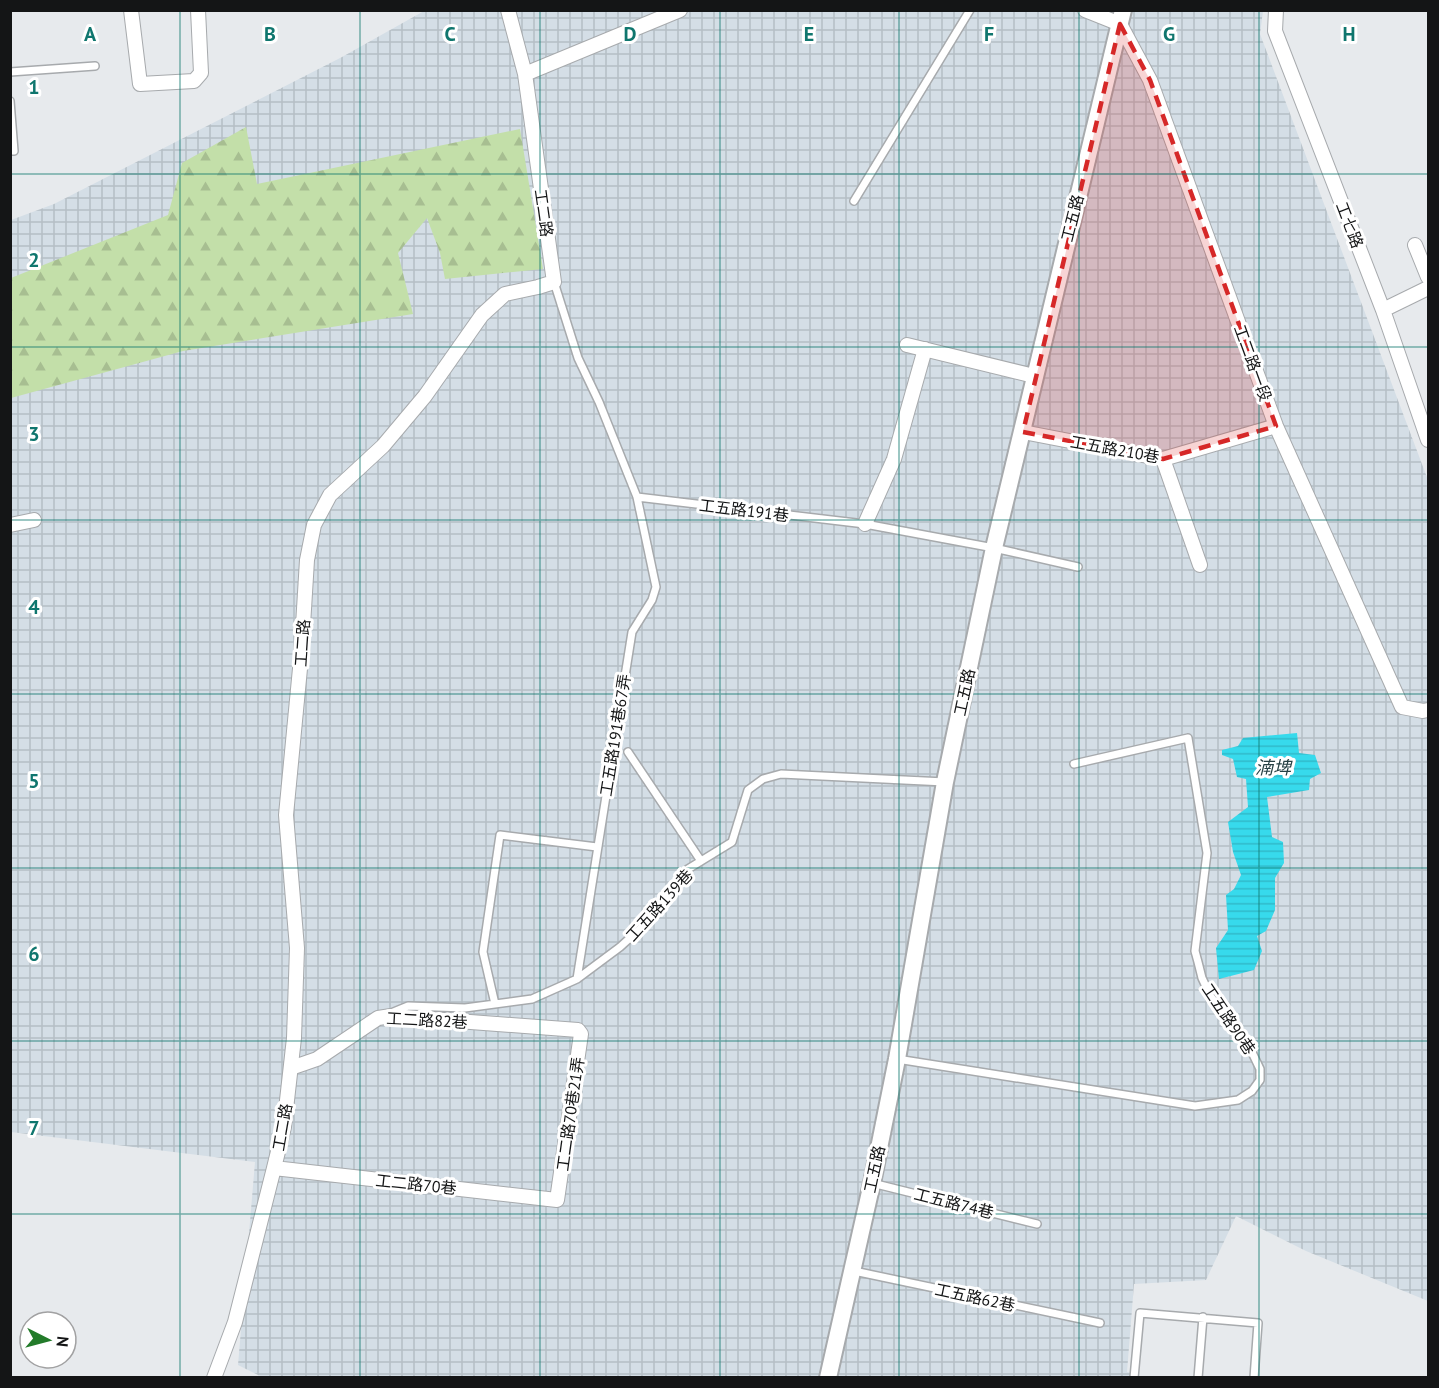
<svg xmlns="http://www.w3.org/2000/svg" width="1439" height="1388" font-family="'PT Sans','Noto Sans TC',sans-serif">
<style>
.industrial{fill:url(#industrial-grid)}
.forest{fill:url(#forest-firs)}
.water{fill:url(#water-rules)}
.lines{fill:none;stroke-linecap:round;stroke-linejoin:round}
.service-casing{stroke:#a7aaad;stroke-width:10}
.minor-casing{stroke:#a7aaad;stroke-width:16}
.tertiary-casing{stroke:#a7aaad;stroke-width:20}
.service{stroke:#fff;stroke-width:7}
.minor{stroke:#fff;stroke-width:14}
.tertiary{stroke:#fff;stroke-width:16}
.marked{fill:#d62828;fill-opacity:0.2;stroke:#d62828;stroke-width:4.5;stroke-dasharray:12 8;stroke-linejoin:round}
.grid{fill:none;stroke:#0f766e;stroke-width:1.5;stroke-opacity:0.55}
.labels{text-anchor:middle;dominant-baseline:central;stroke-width:6;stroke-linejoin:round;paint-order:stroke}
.street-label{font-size:16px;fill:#141516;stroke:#fff}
.water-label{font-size:18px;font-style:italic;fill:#274044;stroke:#fff}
.grid-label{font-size:20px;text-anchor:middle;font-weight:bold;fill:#0f766e;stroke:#fff;stroke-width:6;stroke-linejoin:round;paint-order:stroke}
</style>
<defs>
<pattern id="industrial-grid" width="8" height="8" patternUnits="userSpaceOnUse" patternTransform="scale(1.5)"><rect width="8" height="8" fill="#d4dee6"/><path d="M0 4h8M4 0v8" fill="none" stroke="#b5bec5"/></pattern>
<pattern id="forest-firs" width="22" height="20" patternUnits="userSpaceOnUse" patternTransform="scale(1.5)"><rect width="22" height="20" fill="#c3dfa9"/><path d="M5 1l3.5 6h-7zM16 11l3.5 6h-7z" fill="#a7be91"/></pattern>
<pattern id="water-rules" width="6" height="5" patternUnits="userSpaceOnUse" patternTransform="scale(1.5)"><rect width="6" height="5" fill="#37daec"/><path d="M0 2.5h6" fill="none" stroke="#30baca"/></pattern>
</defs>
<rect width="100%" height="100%" fill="#e7eaed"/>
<!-- industrial -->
<path class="industrial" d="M 424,11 L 1263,11 L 1260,34 L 1428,480 L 1428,1301 L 1306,1251 L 1236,1216 L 1206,1280 L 1134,1284 L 1127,1372 L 1137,1374 L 1136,1377 L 262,1377 L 238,1365 L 255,1162 L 11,1132 L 11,220 L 54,204 L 342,57 Z"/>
<!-- forest -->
<path class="forest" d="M 246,127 L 257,184 L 520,129 L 543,269 L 445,279 L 440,253 L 427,218 L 398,253 L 413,314 L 183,351 L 11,398 L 11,278 L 168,215 L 182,163 Z"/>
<!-- water -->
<path class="water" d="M 1297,733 L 1299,753 L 1315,755 L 1321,773 L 1310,779 L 1309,790 L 1267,797 L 1272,837 L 1283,842 L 1284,863 L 1275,878 L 1275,910 L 1266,931 L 1257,936 L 1262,951 L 1254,970 L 1219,979 L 1216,948 L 1228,930 L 1226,895 L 1234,889 L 1241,875 L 1233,852 L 1228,822 L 1248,807 L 1246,779 L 1237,777 L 1233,759 L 1222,755 L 1222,750 L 1238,746 L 1243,738 Z"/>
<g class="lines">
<!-- service casing -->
<g class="service-casing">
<path id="service" d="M 10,72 L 95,66
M 10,101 L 14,151 L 10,151
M 854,201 L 970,10
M 554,282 L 578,358 L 599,402 L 637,497 L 656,587 L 652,600 L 632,632 L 577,979
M 637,497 L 865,524 L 994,548 L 1078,567
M 628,752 L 701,861
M 495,1004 L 483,952 L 500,835 L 597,847
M 391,1013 L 408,1006 L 465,1008 L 532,999 L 577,979 L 620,947 L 652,918 L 688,869 L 732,842 L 748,790 L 763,779 L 781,774 L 945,782
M 897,1059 L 1195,1106 L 1238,1100 L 1252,1091 L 1260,1080 L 1260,1069 L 1248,1044 L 1211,997 L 1202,978 L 1198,962 L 1195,951 L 1207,853 L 1188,738 L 1074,764
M 872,1183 L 1037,1224
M 854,1271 L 1100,1323
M 1134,1378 L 1140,1313 L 1258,1323 L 1254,1378
M 1198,1378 L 1203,1317"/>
</g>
<!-- minor casing -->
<g class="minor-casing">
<path id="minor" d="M 131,10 L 140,84 L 194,81 L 201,73 L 198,10
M 1085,10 L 1120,24 L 1150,80 L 1276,426 L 1402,707 L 1423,711 L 1428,710
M 1276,10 L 1275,31 L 1383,310 L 1428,440
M 525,74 L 680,10
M 1415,245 L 1428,277
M 1383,310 L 1428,288
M 907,345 L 1034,376
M 1023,432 L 1163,459 L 1276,426
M 1163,459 L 1200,565
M 865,524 L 894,459 L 925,349
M 10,525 L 34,520
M 274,1168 L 557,1200 L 581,1034 L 578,1030 L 391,1016 L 378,1018 L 317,1059 L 291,1068
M 214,1378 L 235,1322 L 274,1168 L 284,1127 L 294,1038 L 297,948 L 286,815 L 301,658 L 307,560 L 314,525 L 330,495 L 383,446 L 425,396 L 482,315 L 505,294 L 538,287 L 554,282 L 525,74 L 508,10"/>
</g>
<!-- tertiary casing -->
<g class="tertiary-casing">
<path id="tertiary" d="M 828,1378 L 872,1183 L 897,1059 L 945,782 L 994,548 L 1123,10"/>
</g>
<!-- service -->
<use href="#service" class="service"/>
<!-- minor -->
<use href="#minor" class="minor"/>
<!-- tertiary -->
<use href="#tertiary" class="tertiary"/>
</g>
<!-- marked area -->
<path class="marked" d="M 1120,24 L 1150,80 L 1276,426 L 1163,459 L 1023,432 Z"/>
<!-- grid -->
<path class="grid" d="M 180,10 L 180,1378M 360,10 L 360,1378M 540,10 L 540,1378M 720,10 L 720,1378M 899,10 L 899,1378M 1079,10 L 1079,1378M 1259,10 L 1259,1378M 10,174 L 1428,174M 10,347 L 1428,347M 10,520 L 1428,520M 10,694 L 1428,694M 10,868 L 1428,868M 10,1041 L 1428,1041M 10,1214 L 1428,1214"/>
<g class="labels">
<!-- street labels -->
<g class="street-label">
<text transform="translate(544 213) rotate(82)">工二路</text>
<text transform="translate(1072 218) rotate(-76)">工五路</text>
<text transform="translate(1350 225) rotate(69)">工七路</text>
<text transform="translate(1253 363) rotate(70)">工二路一段</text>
<text transform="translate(1115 449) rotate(10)">工五路210巷</text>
<text transform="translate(744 510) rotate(7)">工五路191巷</text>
<text transform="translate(302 643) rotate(-86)">工二路</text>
<text transform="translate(964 692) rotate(-78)">工五路</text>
<text transform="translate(615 735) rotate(-81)">工五路191巷67弄</text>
<text transform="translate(659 905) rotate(-48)">工五路139巷</text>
<text transform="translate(1229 1019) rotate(56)">工五路90巷</text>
<text transform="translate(427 1020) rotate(3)">工二路82巷</text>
<text transform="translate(570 1114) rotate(-82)">工二路70巷21弄</text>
<text transform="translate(282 1127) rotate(-80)">工二路</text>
<text transform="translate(874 1169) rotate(-78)">工五路</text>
<text transform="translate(416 1184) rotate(6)">工二路70巷</text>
<text transform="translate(954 1203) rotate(14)">工五路74巷</text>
<text transform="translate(975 1297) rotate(12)">工五路62巷</text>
</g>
<!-- water labels -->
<g class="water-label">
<text x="1273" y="767">湳埤</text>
</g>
</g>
<g class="grid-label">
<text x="90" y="41">A</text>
<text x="270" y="41">B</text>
<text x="450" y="41">C</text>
<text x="630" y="41">D</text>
<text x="809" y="41">E</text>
<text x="989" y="41">F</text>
<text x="1169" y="41">G</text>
<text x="1349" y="41">H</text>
<text x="34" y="94">1</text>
<text x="34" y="267">2</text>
<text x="34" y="441">3</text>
<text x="34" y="614">4</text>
<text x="34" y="788">5</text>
<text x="34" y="961">6</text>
<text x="34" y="1135">7</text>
</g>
<!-- border -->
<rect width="1439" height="1388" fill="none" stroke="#141516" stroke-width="24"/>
<!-- north arrow -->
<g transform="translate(48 1340) rotate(96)"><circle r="28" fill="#ffffff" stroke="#a1a1a2" stroke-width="1.5"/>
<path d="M0-4.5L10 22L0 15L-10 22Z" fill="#237b2a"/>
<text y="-9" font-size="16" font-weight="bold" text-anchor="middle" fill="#141516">N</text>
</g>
</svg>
